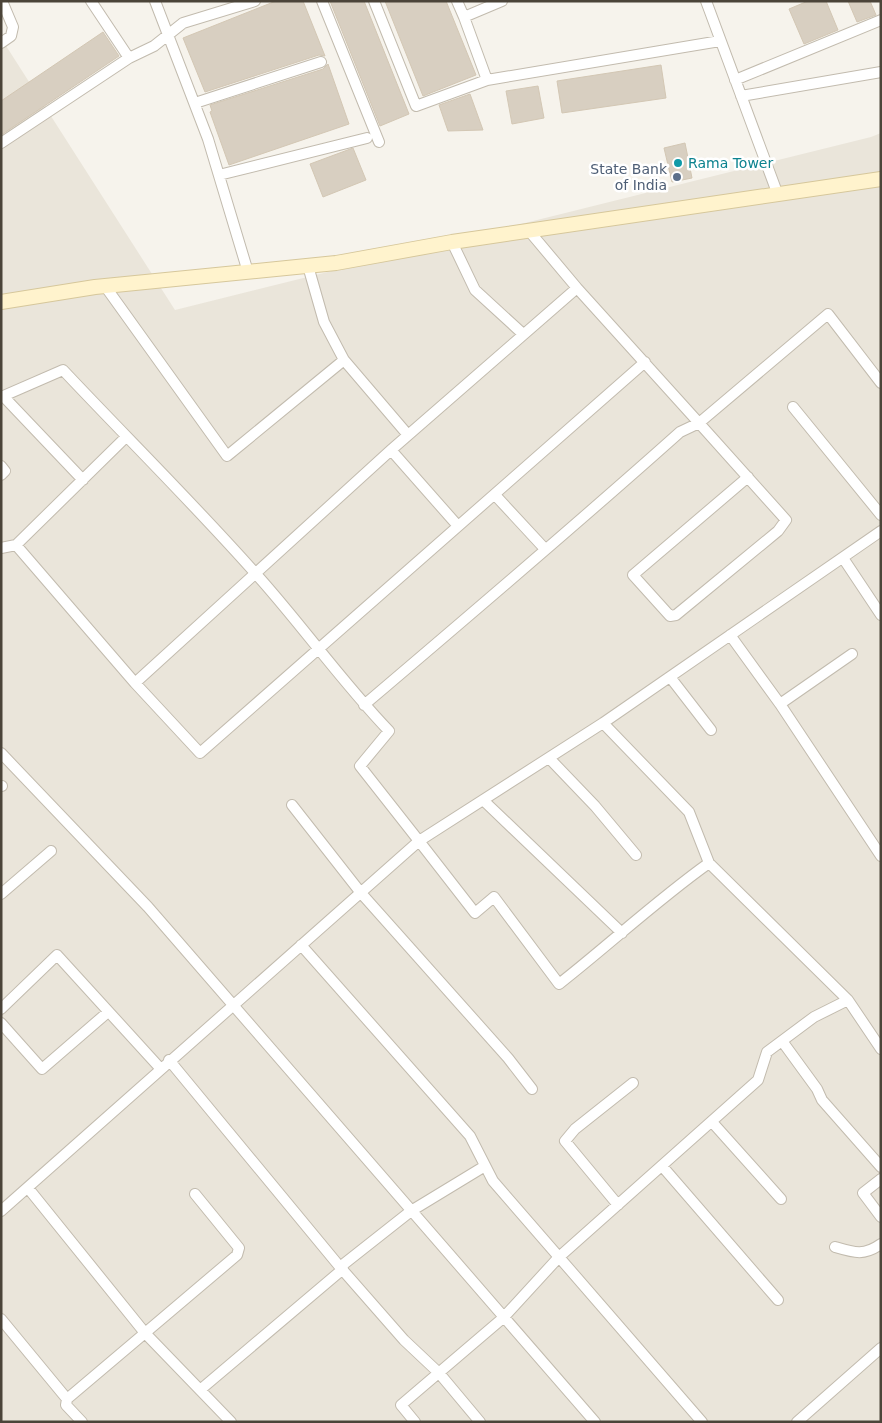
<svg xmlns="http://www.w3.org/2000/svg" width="882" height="1423" font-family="'DejaVu Sans',sans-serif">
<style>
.residential{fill:#eae5da}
.building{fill:#d8cfc1;stroke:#d3c7b4}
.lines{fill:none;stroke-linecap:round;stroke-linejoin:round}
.street-casing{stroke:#c2bbae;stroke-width:12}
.secondary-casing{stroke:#d6c79b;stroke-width:16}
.street{stroke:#fff;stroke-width:10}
.secondary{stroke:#fff3cd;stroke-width:14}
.culture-dot{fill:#0f9aa8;stroke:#fff;stroke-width:2}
.service-dot{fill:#5c6f8a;stroke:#fff;stroke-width:2}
.labels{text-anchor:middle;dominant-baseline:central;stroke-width:5;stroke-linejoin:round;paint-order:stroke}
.culture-label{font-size:14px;fill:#0d838f;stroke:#fff;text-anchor:start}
.service-label{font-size:14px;fill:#4e5e75;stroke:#fff;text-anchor:end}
</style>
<rect width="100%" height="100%" fill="#f6f3ec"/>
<!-- residential -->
<path class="residential" d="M 1,38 L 175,310 L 871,137 L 881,133 L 881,1422 L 1,1422 Z"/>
<!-- building -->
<path class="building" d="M 276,1 L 303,1 L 325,56 L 319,55 L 205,92 L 183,38 Z
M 330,1 L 364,1 L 409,114 L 380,126 Z
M 385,1 L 446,1 L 476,75 L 423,96 Z
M 808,1 L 826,1 L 838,30 L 804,44 L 789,9 Z
M 848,1 L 870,1 L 876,15 L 857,22 Z
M 103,32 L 119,56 L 1,135 L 1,101 Z
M 328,64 L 349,124 L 229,165 L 210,112 L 212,111 L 210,105 L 323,69 Z
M 661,65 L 666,98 L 562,113 L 557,81 Z
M 538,86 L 544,118 L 512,124 L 506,91 Z
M 470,94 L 483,130 L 448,131 L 439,105 Z
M 685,143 L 692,178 L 672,182 L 664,148 Z
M 353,148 L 366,180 L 323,197 L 310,164 Z"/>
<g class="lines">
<!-- street casing -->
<g class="street-casing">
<path id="street" d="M 91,1 L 129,58 L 154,46 L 183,23 L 255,1
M 155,1 L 208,139 L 248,272
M 322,1 L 379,142
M 374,1 L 416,106 L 487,80
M 457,1 L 464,17 L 502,1
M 706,1 L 778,195
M 464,17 L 487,80 L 720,41
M 1,43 L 11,36 L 13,27 L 2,1
M 735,80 L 881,20
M 741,96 L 881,72
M 195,103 L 321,62
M 1,143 L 129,58
M 219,175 L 367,138
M 530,232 L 577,288 L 699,423 L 828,314 L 881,383
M 452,242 L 475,290 L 523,334
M 308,266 L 324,322 L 344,360 L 408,435
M 105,286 L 227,456 L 344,360
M 3,396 L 83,480
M 1,397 L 63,370 C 127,438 194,504 256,574 C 302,625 341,681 389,731 L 360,766 L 419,841 L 1,1211
M 793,407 L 881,515
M 391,450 L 458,526
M 1,466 L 5,471 L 1,475
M 495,495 L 545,549
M 881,531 L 603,723 L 419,841 L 475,913 L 494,897 L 559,984 C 610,944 657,900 709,863 L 848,1000 L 881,1049
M 16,545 L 126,437
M 1,548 L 16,545 L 135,683 L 200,753 L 645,362
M 843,558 L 881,615
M 730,635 L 780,704 L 881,856
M 670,677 L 711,730
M 135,683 L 391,450 L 577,288
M 780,704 L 852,654
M 364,705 C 470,615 576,525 680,432 L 699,423 L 786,520 L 778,531 L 676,615 L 670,616 L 633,575 L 748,477
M 603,723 L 689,812 L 709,863
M 1,753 L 148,907 L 595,1422
M 549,758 L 595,806 L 636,855
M 1,786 L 2,786
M 483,800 L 622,933
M 292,805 L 361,893 L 508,1058 L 532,1089
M 1,894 L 51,851
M 301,945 L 470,1136 L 493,1181 L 702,1422
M 1,1009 L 57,955 L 160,1068
M 1,1023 L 42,1069 L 108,1012
M 782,1041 L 817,1089 L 822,1100 L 881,1167
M 169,1060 L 340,1267 L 404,1340 L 439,1373 L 480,1422
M 712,1122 L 781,1199
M 662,1166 L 778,1300
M 881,1179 L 863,1193 L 881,1217
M 28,1188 L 145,1333 L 67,1399 L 66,1405 L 82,1422
M 195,1194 L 239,1248 L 237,1255 L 145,1333 L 231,1422
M 618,1205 L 565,1141 L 575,1129 L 633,1083
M 835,1247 C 855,1253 864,1256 881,1244
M 340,1267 L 411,1211 L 485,1166
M 1,1319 L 67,1399
M 200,1390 L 343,1269
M 415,1422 L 401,1405 L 503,1318 L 559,1257 L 758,1080 L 767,1052 L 814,1017 L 848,1000
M 797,1422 L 881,1348"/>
</g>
<!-- secondary casing -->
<g class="secondary-casing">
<path id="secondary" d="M 1,302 L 95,287 L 336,263 L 452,242 L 881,179"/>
</g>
<!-- street -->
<use href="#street" class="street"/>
<!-- secondary -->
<use href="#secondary" class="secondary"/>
</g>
<!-- markers -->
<circle class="culture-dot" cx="678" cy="163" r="5"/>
<circle class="service-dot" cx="677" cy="177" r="5"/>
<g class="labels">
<!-- culture labels -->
<g class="culture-label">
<text x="688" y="163">Rama Tower</text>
</g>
<!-- service labels -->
<g class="service-label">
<text x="667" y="169">State Bank<tspan x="667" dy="16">of India</tspan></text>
</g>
</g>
<!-- border -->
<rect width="882" height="1423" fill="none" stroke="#4b4439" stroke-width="5"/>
</svg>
